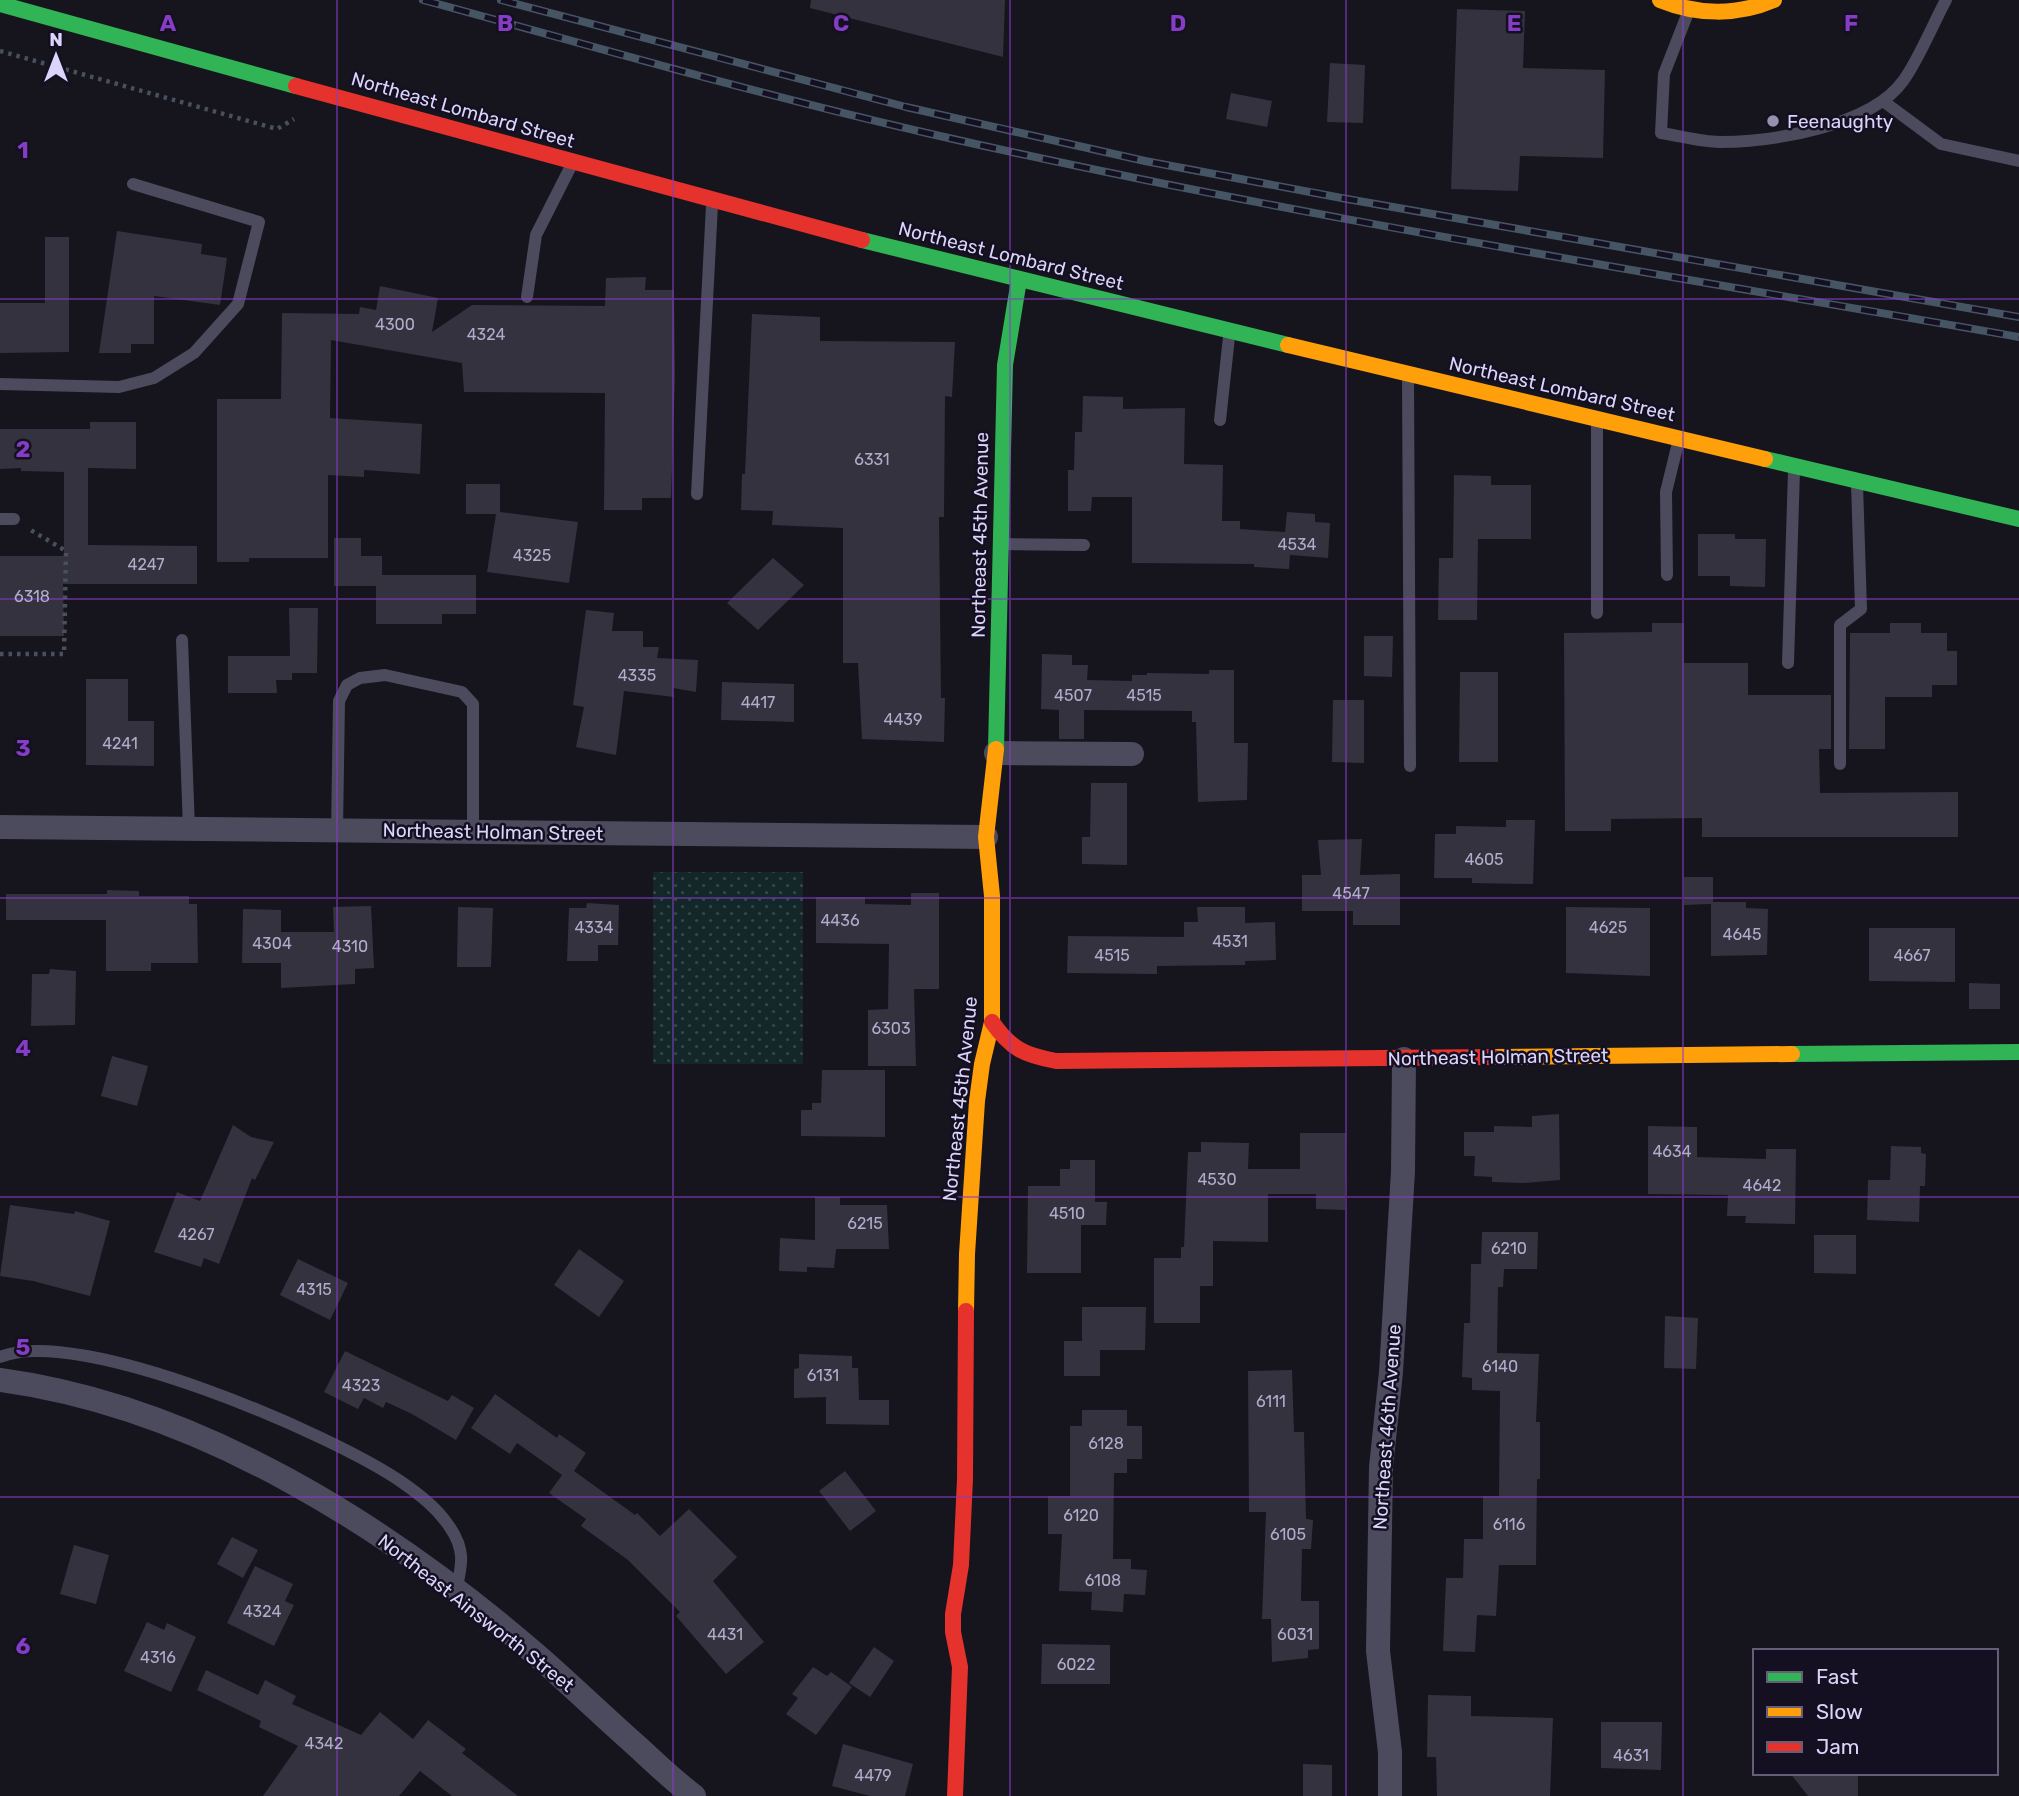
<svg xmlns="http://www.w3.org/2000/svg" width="2019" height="1796" font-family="Rubik,sans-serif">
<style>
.green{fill:url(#green-dots)}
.building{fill:#34323f}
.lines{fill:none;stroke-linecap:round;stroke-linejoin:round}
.path{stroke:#47505c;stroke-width:4.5;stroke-dasharray:3.5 5;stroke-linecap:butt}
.lane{stroke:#4c4a5d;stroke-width:12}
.street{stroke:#4c4a5d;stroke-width:24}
.fast{stroke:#30b455;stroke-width:16}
.slow{stroke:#ff9f0a;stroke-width:16}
.jam{stroke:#e5322d;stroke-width:16}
.rail-casing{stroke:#465564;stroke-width:8}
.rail{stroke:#141021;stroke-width:5;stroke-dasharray:16;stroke-linecap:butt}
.grid{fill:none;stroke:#853dc5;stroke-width:2;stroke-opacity:0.55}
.poi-dot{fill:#9691ad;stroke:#141021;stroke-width:2.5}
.labels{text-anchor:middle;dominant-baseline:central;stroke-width:5;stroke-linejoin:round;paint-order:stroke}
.number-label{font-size:16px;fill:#b1accc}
.street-label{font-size:19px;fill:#dbd4fb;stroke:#141021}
.poi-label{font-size:19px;fill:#dbd4fb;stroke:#141021;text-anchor:start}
.grid-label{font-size:23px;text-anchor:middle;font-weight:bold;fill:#853dc5;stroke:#141021;stroke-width:5;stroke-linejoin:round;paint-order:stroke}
</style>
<defs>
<pattern id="green-dots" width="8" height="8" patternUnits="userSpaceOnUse" patternTransform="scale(1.75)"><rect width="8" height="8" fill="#132628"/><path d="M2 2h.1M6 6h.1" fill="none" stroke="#354548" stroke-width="1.8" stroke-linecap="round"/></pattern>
</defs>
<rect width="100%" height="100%" fill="#16141d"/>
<!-- green -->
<path class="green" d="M 653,872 L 803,872 L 803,1064 L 653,1064 Z"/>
<!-- building -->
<path class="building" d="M 811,0 L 1005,0 L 1003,57 L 810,8 Z
M 1457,9 L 1525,11 L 1523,68 L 1605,70 L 1603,158 L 1520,156 L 1518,191 L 1451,189 Z
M 1330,63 L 1365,65 L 1363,123 L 1327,122 Z
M 1231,93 L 1272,101 L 1267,127 L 1226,119 Z
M 117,231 L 202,244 L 201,254 L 227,258 L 220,305 L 154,296 L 154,344 L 131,344 L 131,353 L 99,353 Z
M 45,237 L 69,237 L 69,352 L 0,353 L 0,303 L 45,303 Z
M 646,277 L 645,290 L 674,290 L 675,377 L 671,498 L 642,498 L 642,510 L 604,510 L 605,393 L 464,392 L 462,363 L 331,340 L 330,418 L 422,424 L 420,474 L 364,470 L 364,477 L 328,475 L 328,558 L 249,558 L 249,562 L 217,562 L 217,399 L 281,399 L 282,313 L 359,314 L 360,307 L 376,310 L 380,286 L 438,298 L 432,332 L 472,305 L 605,306 L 606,278 Z
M 752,314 L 820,317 L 820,341 L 955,342 L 952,397 L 945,396 L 944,517 L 939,517 L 941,698 L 945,698 L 944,742 L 862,739 L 858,663 L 843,663 L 843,528 L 772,525 L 773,511 L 741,510 L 742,474 L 745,474 Z
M 1083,396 L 1123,397 L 1123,409 L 1185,408 L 1184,464 L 1223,465 L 1222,521 L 1240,521 L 1240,529 L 1285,532 L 1287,512 L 1315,514 L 1315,522 L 1330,523 L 1328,558 L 1290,555 L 1289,569 L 1254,567 L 1254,564 L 1132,563 L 1132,497 L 1092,497 L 1091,511 L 1068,511 L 1068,470 L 1074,470 L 1075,432 L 1082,432 Z
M 90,422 L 136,422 L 136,469 L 88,468 L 88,545 L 197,546 L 197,584 L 63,584 L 64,636 L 0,636 L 0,556 L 64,556 L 64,472 L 21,471 L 21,468 L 0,469 L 0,429 L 90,429 Z
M 1454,475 L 1491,476 L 1491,485 L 1531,485 L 1531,539 L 1478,539 L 1477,620 L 1438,620 L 1439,558 L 1453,558 Z
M 466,484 L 500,484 L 500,512 L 578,522 L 569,583 L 487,572 L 496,514 L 466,514 Z
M 1698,534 L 1735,534 L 1735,539 L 1766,539 L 1765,587 L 1730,586 L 1730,576 L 1698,576 Z
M 334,538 L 361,538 L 361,556 L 382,556 L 382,575 L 476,575 L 476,614 L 442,614 L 442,624 L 376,624 L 376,586 L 334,586 Z
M 773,558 L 804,585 L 758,630 L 727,603 Z
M 289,608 L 318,608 L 317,673 L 292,673 L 292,680 L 276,680 L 277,693 L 228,693 L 228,656 L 290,656 Z
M 586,610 L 614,613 L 612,631 L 643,631 L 643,647 L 659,647 L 657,658 L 698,660 L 696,692 L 673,688 L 674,697 L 624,691 L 616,755 L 576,747 L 584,707 L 573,705 Z
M 1652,623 L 1684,623 L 1684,663 L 1748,663 L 1748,695 L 1831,695 L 1831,749 L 1819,749 L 1820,793 L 1958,792 L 1958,837 L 1702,837 L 1702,818 L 1611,819 L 1611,831 L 1565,831 L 1564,633 L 1652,632 Z
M 1890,623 L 1921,623 L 1921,633 L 1947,633 L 1947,651 L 1957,651 L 1957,685 L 1932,685 L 1932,697 L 1885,697 L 1885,749 L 1849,749 L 1850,633 L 1890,633 Z
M 1364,636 L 1393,636 L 1392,677 L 1364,676 Z
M 1042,654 L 1072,655 L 1072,665 L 1088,665 L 1087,680 L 1132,681 L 1132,675 L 1147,675 L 1147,673 L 1209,674 L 1209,670 L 1234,670 L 1234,743 L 1248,743 L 1247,800 L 1198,802 L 1196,722 L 1192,722 L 1192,711 L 1084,710 L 1084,739 L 1059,739 L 1059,710 L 1041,709 Z
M 1460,672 L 1498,672 L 1498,762 L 1459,762 Z
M 86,679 L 128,679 L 128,721 L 154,721 L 154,766 L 86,765 Z
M 722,682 L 794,684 L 794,722 L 721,720 Z
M 1333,700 L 1364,700 L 1364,763 L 1332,762 Z
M 1091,783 L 1127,783 L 1127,865 L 1082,864 L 1082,837 L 1090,837 Z
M 1506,820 L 1535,820 L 1533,884 L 1472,883 L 1472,878 L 1434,878 L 1435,834 L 1456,834 L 1456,826 L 1506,827 Z
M 1362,839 L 1360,875 L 1400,874 L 1400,925 L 1353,925 L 1353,911 L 1302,911 L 1302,875 L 1321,875 L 1318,840 Z
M 1684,877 L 1713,877 L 1713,902 L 1746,902 L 1746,908 L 1768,909 L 1767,955 L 1711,956 L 1711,904 L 1684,905 Z
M 107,890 L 139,891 L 139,896 L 189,896 L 189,904 L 197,904 L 198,963 L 151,963 L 151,971 L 106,971 L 106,920 L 6,920 L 6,894 L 107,894 Z
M 911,893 L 939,893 L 939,989 L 914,989 L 916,1066 L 868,1066 L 868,1010 L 888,1009 L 889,944 L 816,943 L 816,897 L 865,897 L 865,904 L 911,905 Z
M 587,903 L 619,905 L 618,945 L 598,945 L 598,961 L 567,961 L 569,908 L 586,908 Z
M 371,906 L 374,968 L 355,969 L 355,984 L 281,988 L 281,963 L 242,963 L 243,909 L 281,910 L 281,932 L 334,932 L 333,907 Z
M 458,907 L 493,908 L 491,967 L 457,967 Z
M 1197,907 L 1245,907 L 1245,923 L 1275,922 L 1276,960 L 1245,961 L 1245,965 L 1157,966 L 1157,974 L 1067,973 L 1068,936 L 1184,937 L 1184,922 L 1198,922 Z
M 1566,907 L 1650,908 L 1650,976 L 1566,973 Z
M 1869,928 L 1955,928 L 1955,982 L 1869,981 Z
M 50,969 L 76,971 L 75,1025 L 31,1026 L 32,974 L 49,974 Z
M 1969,983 L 2000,984 L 2000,1009 L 1969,1009 Z
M 112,1056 L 148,1066 L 137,1106 L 101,1096 Z
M 822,1070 L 885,1070 L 885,1137 L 801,1136 L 801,1110 L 812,1110 L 812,1103 L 821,1103 Z
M 1559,1114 L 1560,1180 L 1523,1183 L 1492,1182 L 1492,1177 L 1474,1176 L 1475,1156 L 1464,1156 L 1464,1132 L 1494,1132 L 1494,1126 L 1532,1127 L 1532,1116 Z
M 233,1125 L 251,1137 L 274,1142 L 255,1180 L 252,1178 L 219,1264 L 204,1258 L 201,1267 L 154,1252 L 177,1192 L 200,1201 Z
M 1648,1126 L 1697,1127 L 1697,1157 L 1766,1159 L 1766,1149 L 1796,1149 L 1795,1224 L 1745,1223 L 1746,1216 L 1727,1216 L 1728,1195 L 1648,1194 Z
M 1300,1133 L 1346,1133 L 1345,1210 L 1316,1209 L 1316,1194 L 1268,1194 L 1268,1242 L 1213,1241 L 1213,1286 L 1200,1286 L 1200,1323 L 1154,1323 L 1154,1258 L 1181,1258 L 1181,1247 L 1184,1247 L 1188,1152 L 1201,1152 L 1201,1142 L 1249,1143 L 1248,1169 L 1300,1169 Z
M 1891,1146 L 1921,1147 L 1921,1153 L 1926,1154 L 1925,1186 L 1920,1186 L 1919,1222 L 1867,1220 L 1868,1180 L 1890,1180 Z
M 1070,1160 L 1095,1160 L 1095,1202 L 1107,1202 L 1106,1225 L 1081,1225 L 1081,1273 L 1027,1273 L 1028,1186 L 1060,1186 L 1060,1169 L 1070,1169 Z
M 815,1197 L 840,1197 L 840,1205 L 887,1205 L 889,1249 L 836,1249 L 834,1268 L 807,1267 L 807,1272 L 779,1271 L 780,1238 L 815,1240 Z
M 10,1205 L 74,1214 L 75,1211 L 110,1221 L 90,1296 L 33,1281 L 0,1276 Z
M 1482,1232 L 1538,1232 L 1537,1269 L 1504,1269 L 1503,1287 L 1498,1287 L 1497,1353 L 1539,1354 L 1536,1422 L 1540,1422 L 1540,1479 L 1537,1479 L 1536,1565 L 1499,1565 L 1496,1616 L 1477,1615 L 1475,1652 L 1443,1651 L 1446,1578 L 1463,1578 L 1464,1539 L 1483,1539 L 1483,1496 L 1499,1496 L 1500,1391 L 1472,1390 L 1472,1378 L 1462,1377 L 1464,1323 L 1470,1323 L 1471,1264 L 1481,1264 Z
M 1814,1235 L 1856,1235 L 1856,1274 L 1814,1273 Z
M 579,1249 L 624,1281 L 599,1317 L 554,1285 Z
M 298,1259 L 348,1283 L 330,1320 L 280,1295 Z
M 1082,1307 L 1146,1307 L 1145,1350 L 1100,1350 L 1100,1376 L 1064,1376 L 1064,1341 L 1082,1341 Z
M 1665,1316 L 1698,1318 L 1696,1369 L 1664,1368 Z
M 345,1351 L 448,1401 L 452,1395 L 474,1408 L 456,1440 L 412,1414 L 386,1402 L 383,1408 L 364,1398 L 358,1409 L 324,1392 Z
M 799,1354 L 852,1356 L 852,1368 L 858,1368 L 859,1400 L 889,1400 L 889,1425 L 826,1424 L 826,1397 L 794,1398 L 794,1369 L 799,1368 Z
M 1292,1370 L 1294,1432 L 1304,1432 L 1306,1519 L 1313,1520 L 1311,1549 L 1302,1549 L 1301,1601 L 1319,1601 L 1319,1649 L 1308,1650 L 1308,1658 L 1272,1662 L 1271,1619 L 1262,1619 L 1266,1512 L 1249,1512 L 1248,1371 Z
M 495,1394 L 557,1438 L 559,1434 L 586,1453 L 574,1471 L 635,1515 L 637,1513 L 660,1536 L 689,1509 L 737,1557 L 713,1581 L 764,1642 L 726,1674 L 676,1616 L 680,1612 L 628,1560 L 581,1526 L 586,1519 L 549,1493 L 562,1475 L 517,1443 L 510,1454 L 471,1428 Z
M 1082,1410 L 1127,1410 L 1127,1426 L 1142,1426 L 1142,1459 L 1127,1459 L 1127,1473 L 1114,1473 L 1113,1559 L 1131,1559 L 1131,1569 L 1147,1570 L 1145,1595 L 1124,1594 L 1123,1612 L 1091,1610 L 1092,1592 L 1059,1591 L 1062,1534 L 1048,1534 L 1048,1496 L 1070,1496 L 1070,1426 L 1082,1426 Z
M 845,1471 L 876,1511 L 850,1531 L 819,1491 Z
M 232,1537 L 258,1550 L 243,1578 L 217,1564 Z
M 74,1545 L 109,1555 L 96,1604 L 60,1594 Z
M 255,1566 L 293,1584 L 285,1601 L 294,1605 L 274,1646 L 227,1623 Z
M 147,1622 L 164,1630 L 167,1623 L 196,1637 L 171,1692 L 124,1671 Z
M 1042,1644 L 1110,1645 L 1110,1684 L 1041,1684 Z
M 874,1647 L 894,1661 L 870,1697 L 849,1683 Z
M 813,1667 L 827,1676 L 831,1672 L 852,1687 L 816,1735 L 786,1714 L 798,1698 L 792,1694 Z
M 206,1670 L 258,1695 L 265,1680 L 296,1696 L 292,1704 L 361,1735 L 380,1712 L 413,1739 L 428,1720 L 466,1749 L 462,1753 L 518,1796 L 452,1796 L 420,1771 L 399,1796 L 263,1796 L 298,1746 L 259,1727 L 261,1721 L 197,1690 Z
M 1428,1695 L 1471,1696 L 1471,1716 L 1553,1718 L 1550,1796 L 1437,1796 L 1436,1757 L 1427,1757 Z
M 1601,1722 L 1662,1722 L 1661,1770 L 1601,1768 Z
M 843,1744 L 913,1764 L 905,1796 L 870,1796 L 832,1786 Z
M 1303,1764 L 1332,1765 L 1332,1796 L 1303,1796 Z
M 1790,1773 L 1858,1773 L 1858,1796 L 1808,1796 Z"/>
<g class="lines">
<!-- path -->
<path class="path" d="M 0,51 L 277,129 L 294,119
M 0,654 L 64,654 L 66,551 L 29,529"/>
<!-- lane -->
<path class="lane" d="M 1689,10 L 1664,74 L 1661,133 C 1680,136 1701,142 1720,142 C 1772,142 1871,126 1903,81 C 1918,61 1933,24 1946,0
M 1883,101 L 1941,144 L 2019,161
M 527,297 L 536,235 L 571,166
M 1408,378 L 1410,766
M 0,384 L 119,387 L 154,378 L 194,353 L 238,304 L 259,222 L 133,184
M 1220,420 L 1229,337
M 697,494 L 712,205
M 0,519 L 14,519
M 1001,544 L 1084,545
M 1667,575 L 1666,492 L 1678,443
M 1597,613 L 1597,423
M 182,640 L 189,829
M 1788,663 L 1794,471
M 1840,764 L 1840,625 L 1861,609 L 1857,484
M 337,831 L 339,701 L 347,685 L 360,678 L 385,675 L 462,692 L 473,704 L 473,832
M 0,1357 C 79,1324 334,1435 403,1483 C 420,1495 437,1508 449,1526 C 466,1550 462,1565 456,1591"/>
<!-- street -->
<path class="street" d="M 996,753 L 1132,754
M 0,827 L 986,837
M 0,1380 C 200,1407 390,1528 540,1658 C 573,1687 605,1718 638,1747 C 656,1764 674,1781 694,1796
M 1390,1796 L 1390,1752 L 1378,1651 L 1381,1467 L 1391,1372 L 1403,1171 L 1404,1059"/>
<!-- fast -->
<path class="fast" d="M 0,4 L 296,86
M 862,240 L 1288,345
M 1765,459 L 2019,519
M 996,749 L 1005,365 L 1019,280
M 1792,1054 L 2019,1052"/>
<!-- slow -->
<path class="slow" d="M 1660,0 C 1697,15 1737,16 1774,0
M 1288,345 L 1765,459
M 1493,1057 L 1792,1054
M 966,1311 L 967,1254 L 977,1101 L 982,1064 L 992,1022 L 992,896 L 986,837 L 996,749"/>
<!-- jam -->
<path class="jam" d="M 296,86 L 862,240
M 992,1022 C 1011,1049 1024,1055 1056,1061 L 1493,1057
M 955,1796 L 960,1667 L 953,1632 L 953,1614 L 961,1565 L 965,1479 L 966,1311"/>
<!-- rail casing -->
<g class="rail-casing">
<path id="rail" d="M 423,0 C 592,46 760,95 931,134 C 1290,216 1656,273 2019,337
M 501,0 L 906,107 L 1145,161 L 1347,199 L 2019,317"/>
</g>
<!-- rail -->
<use href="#rail" class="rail"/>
</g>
<!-- grid -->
<path class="grid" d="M 337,0 L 337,1796M 673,0 L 673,1796M 1010,0 L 1010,1796M 1346,0 L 1346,1796M 1683,0 L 1683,1796M 0,299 L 2019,299M 0,599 L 2019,599M 0,898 L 2019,898M 0,1197 L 2019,1197M 0,1497 L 2019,1497"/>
<!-- markers -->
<circle class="poi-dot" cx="1773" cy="121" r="7"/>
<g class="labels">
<!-- number labels -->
<g class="number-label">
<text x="395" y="324">4300</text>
<text x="486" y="334">4324</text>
<text x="872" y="459">6331</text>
<text x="1297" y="544">4534</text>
<text x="532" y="555">4325</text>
<text x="146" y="564">4247</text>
<text x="32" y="596">6318</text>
<text x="637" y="675">4335</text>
<text x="1073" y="695">4507</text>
<text x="1144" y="695">4515</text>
<text x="758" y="702">4417</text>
<text x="903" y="719">4439</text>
<text x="120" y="743">4241</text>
<text x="1484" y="859">4605</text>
<text x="1351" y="893">4547</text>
<text x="840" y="920">4436</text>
<text x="594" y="927">4334</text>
<text x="1608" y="927">4625</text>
<text x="1742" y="934">4645</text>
<text x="1230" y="941">4531</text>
<text x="272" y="943">4304</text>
<text x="350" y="946">4310</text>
<text x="1112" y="955">4515</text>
<text x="1912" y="955">4667</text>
<text x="891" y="1028">6303</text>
<text x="1672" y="1151">4634</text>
<text x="1217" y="1179">4530</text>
<text x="1762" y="1185">4642</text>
<text x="1067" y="1213">4510</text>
<text x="865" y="1223">6215</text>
<text x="196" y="1234">4267</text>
<text x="1509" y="1248">6210</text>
<text x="314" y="1289">4315</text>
<text x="1500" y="1366">6140</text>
<text x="823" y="1375">6131</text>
<text x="361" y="1385">4323</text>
<text x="1271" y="1401">6111</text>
<text x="1106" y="1443">6128</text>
<text x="1081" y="1515">6120</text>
<text x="1509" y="1524">6116</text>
<text x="1288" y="1534">6105</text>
<text x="1103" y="1580">6108</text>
<text x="262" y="1611">4324</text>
<text x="725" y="1634">4431</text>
<text x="1295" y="1634">6031</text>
<text x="158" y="1657">4316</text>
<text x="1076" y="1664">6022</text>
<text x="324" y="1743">4342</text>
<text x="1631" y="1755">4631</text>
<text x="873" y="1775">4479</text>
</g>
<!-- street labels -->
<g class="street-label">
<text transform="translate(463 110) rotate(16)">Northeast Lombard Street</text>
<text transform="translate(1011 256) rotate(14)">Northeast Lombard Street</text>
<text transform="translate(1562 389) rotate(13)">Northeast Lombard Street</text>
<text transform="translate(980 535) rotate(-89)">Northeast 45th Avenue</text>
<text transform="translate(493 832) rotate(1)">Northeast Holman Street</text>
<text transform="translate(1498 1057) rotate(-1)">Northeast Holman Street</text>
<text transform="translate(960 1099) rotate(-84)">Northeast 45th Avenue</text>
<text transform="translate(1387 1427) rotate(-86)">Northeast 46th Avenue</text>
<text transform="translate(476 1613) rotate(38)">Northeast Ainsworth Street</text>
</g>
<!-- poi labels -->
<g class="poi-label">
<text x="1787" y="121">Feenaughty</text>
</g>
</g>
<g class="grid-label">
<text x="168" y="31">A</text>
<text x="505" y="31">B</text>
<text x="841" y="31">C</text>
<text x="1178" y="31">D</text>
<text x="1514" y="31">E</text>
<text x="1851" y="31">F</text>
<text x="23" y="158">1</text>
<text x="23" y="457">2</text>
<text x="23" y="756">3</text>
<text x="23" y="1056">4</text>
<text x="23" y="1355">5</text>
<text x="23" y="1654">6</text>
</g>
<!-- legend -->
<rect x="1753" y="1649" width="245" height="126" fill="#141021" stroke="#645e78" stroke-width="2"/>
<rect x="1767" y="1672" width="35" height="10" fill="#30b455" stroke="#645e78" stroke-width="2"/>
<text x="1816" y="1684" font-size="21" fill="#dbd4fb">Fast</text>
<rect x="1767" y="1707" width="35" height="10" fill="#ff9f0a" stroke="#645e78" stroke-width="2"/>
<text x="1816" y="1719" font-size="21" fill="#dbd4fb">Slow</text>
<rect x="1767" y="1742" width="35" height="10" fill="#e5322d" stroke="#645e78" stroke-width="2"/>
<text x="1816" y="1754" font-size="21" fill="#dbd4fb">Jam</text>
<!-- north arrow -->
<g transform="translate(56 56)" stroke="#141021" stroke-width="5" paint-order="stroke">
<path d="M0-5L12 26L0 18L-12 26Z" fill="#dbd4fb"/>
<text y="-10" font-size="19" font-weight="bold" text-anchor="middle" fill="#dbd4fb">N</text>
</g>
</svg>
